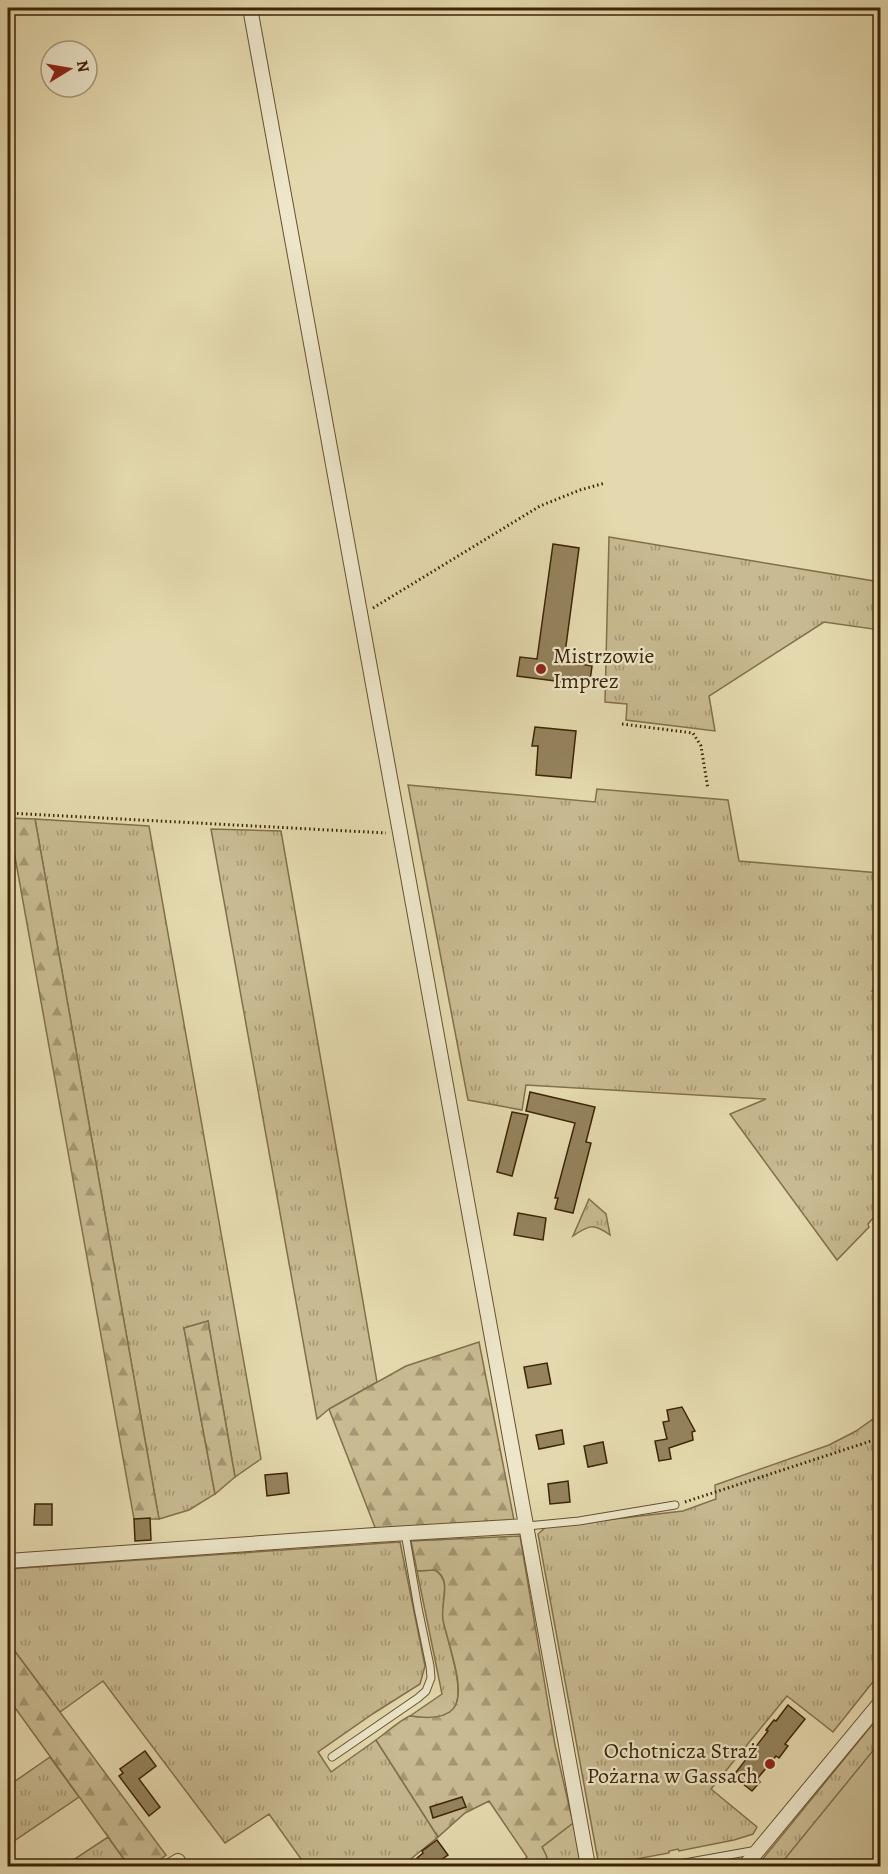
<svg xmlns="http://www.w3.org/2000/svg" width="888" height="1874" font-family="Alegreya,serif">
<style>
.grass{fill:url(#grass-tufts);stroke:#82704c;stroke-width:1.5}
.forest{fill:url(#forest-firs);stroke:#82704c;stroke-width:1.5}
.garden{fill:#c8ba91;stroke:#82704c;stroke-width:1.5}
.building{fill:#94835d;stroke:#3d2506;stroke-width:1.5}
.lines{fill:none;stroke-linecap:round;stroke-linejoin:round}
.lane-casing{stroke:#675230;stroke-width:9}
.street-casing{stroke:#675230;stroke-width:16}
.path{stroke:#3d2506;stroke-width:3;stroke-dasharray:1.5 3;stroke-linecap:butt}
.lane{stroke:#ede6ca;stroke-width:7}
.street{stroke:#ede6ca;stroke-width:14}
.poi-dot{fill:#8f2418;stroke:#ede6ca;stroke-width:2}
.labels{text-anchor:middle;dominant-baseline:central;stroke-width:4.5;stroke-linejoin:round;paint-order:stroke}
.poi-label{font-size:22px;fill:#3d2506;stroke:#ede6ca;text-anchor:start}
</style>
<defs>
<pattern id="grass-tufts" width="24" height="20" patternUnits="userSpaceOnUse" patternTransform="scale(1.5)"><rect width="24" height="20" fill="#c8ba91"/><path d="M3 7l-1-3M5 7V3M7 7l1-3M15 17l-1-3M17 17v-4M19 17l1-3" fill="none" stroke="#a49774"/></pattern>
<pattern id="forest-firs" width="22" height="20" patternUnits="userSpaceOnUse" patternTransform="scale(1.5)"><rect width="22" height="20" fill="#c8ba91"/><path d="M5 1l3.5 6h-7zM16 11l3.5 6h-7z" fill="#a49774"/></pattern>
</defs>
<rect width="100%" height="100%" fill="#e4d9ae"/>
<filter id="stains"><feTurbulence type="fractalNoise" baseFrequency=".00333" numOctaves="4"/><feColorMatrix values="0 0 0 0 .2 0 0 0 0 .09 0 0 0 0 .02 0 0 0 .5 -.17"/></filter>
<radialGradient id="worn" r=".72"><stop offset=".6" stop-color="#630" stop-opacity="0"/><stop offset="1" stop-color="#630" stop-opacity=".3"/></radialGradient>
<!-- grass -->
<path class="grass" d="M 609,537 L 880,582 L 880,630 L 824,622 L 709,696 L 715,731 L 626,720 L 627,704 L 605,702 Z
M 408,785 L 595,802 L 597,789 L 728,800 L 739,861 L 880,873 L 880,979 L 872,991 L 880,998 L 880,1210 L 868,1224 L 869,1227 L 837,1260 L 730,1114 L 766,1099 L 526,1085 L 522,1110 L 468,1100 Z
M 35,819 L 149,826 L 261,1459 L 235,1477 L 208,1321 L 184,1328 L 215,1494 L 189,1510 L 159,1519 Z
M 211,829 L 281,831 L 377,1382 L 329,1409 L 317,1419 Z
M 589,1199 L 606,1214 L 610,1235 C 593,1223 589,1225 573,1236 Z
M 880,1414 L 880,1673 L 833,1732 L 787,1696 L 711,1789 L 757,1827 L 753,1834 L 734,1840 L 679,1851 L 678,1849 L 669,1851 L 669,1853 L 599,1866 L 538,1534 L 546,1527 L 683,1511 L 716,1499 L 715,1485 L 829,1445 L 856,1431 Z
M 400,1542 L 425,1666 L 420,1684 L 374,1713 L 318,1752 L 331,1772 L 376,1740 L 438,1837 L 402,1866 L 306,1866 L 269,1814 L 225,1843 L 103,1681 L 60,1712 L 8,1642 L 8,1569 Z
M 435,1570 C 452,1580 441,1601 443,1617 C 445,1638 470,1697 451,1712 C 440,1721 423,1718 410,1716 L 442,1694 L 417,1571 Z
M 880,1715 L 880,1866 L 757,1866 Z
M 50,1757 L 79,1797 L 8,1845 L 8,1786 Z
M 573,1823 L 583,1866 L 549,1866 L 546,1855 L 542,1847 Z
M 108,1837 L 129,1866 L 64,1866 Z"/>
<!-- forest -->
<path class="forest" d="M 8,818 L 35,819 L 159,1519 L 134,1519 Z
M 208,1321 L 235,1477 L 215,1494 L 184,1328 Z
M 479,1342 L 514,1520 L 376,1530 L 329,1409 L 406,1366 Z
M 520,1536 L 555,1745 L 573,1823 L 542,1847 L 546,1855 L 549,1866 L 518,1866 L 527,1857 L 489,1801 L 465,1813 L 438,1837 L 376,1740 C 383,1735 403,1718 410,1716 C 413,1716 416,1717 419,1717 C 430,1718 445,1718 453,1709 C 468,1693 447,1641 443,1620 C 440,1603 453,1580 435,1570 L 417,1571 L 411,1541 Z
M 8,1642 L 166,1855 L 151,1866 L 129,1866 L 8,1698 Z"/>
<!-- garden -->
<path class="garden" d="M 880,1742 L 880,1866 L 779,1866 Z"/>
<!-- building -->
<path class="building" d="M 553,544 L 579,548 L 564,661 L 592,666 L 590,681 L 564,677 L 563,682 L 517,676 L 520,657 L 537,659 Z
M 535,727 L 576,731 L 571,778 L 536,775 L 538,746 L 532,746 Z
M 530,1092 L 595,1107 L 586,1142 L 591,1143 L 573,1213 L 555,1209 L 558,1198 L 555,1198 L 575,1123 L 526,1111 Z
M 512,1112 L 528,1115 L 512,1176 L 497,1172 Z
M 518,1213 L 546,1218 L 543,1240 L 514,1235 Z
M 547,1363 L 551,1384 L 528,1388 L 524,1367 Z
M 682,1407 L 695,1431 L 692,1432 L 693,1440 L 669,1448 L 671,1459 L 659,1461 L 655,1441 L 667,1439 L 663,1422 L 669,1421 L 667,1410 Z
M 562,1430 L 564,1444 L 539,1449 L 536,1435 Z
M 603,1442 L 607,1463 L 588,1467 L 584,1446 Z
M 287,1473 L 289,1493 L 267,1496 L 265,1475 Z
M 568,1481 L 570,1502 L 550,1504 L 548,1484 Z
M 35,1504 L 52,1504 L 52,1525 L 34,1525 Z
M 150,1518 L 151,1540 L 135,1541 L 134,1519 Z
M 788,1705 L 805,1719 L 785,1744 L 788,1746 L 779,1758 L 776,1756 L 757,1779 L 760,1782 L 752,1791 L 733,1776 L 768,1731 L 766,1730 L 774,1720 L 776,1721 Z
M 145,1751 L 156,1766 L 139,1779 L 160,1807 L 149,1816 L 119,1776 L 123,1773 L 120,1769 Z
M 462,1797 L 466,1807 L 433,1818 L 430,1807 Z
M 437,1840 L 448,1855 L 441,1860 L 445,1866 L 423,1866 L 417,1858 L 423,1853 L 422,1851 Z"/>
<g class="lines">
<!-- lane casing -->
<g class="lane-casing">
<path id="lane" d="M 527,1526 L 579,1521 L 675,1505
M 332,1757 L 418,1698 L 426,1691 L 431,1678 L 430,1666 L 418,1608 L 405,1533
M 668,1866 L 757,1850"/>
</g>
<!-- street casing -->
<g class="street-casing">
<path id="street" d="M 250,8 L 588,1866
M 8,1561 L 375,1535 L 527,1526
M 170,1866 L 178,1861
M 745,1866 L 880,1703"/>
</g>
<!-- path -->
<path class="path" d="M 373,608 L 540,506 L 580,490 L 605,483
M 622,724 L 693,733 L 701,746 L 708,789
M 8,813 L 386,833
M 685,1502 L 880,1438"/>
<!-- lane -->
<use href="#lane" class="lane"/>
<!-- street -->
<use href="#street" class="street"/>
</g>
<!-- markers -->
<g class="poi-dot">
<circle cx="541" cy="669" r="6"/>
<circle cx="770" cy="1764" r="6"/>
</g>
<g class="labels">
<!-- poi labels -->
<g class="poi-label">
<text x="553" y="656">Mistrzowie<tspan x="553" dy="25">Imprez</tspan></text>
<text x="758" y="1751" text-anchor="end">Ochotnicza Straż<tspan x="758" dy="25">Pożarna w Gassach</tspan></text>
</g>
</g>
<!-- margin -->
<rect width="888" height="1874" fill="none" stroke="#e4d9ae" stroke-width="30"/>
<rect x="9" y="9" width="870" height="1856" fill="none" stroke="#3d2506" stroke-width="3"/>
<rect x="15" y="15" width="858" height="1844" fill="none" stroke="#3d2506" stroke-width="1.5"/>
<!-- north arrow -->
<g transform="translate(69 69) rotate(79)"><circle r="28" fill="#ede6ca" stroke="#a7997c" stroke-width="1.5"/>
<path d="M0-4.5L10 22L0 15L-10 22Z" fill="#8f2418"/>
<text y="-9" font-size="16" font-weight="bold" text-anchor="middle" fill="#3d2506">N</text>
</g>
<rect width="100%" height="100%" filter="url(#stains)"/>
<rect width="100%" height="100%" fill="url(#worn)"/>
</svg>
